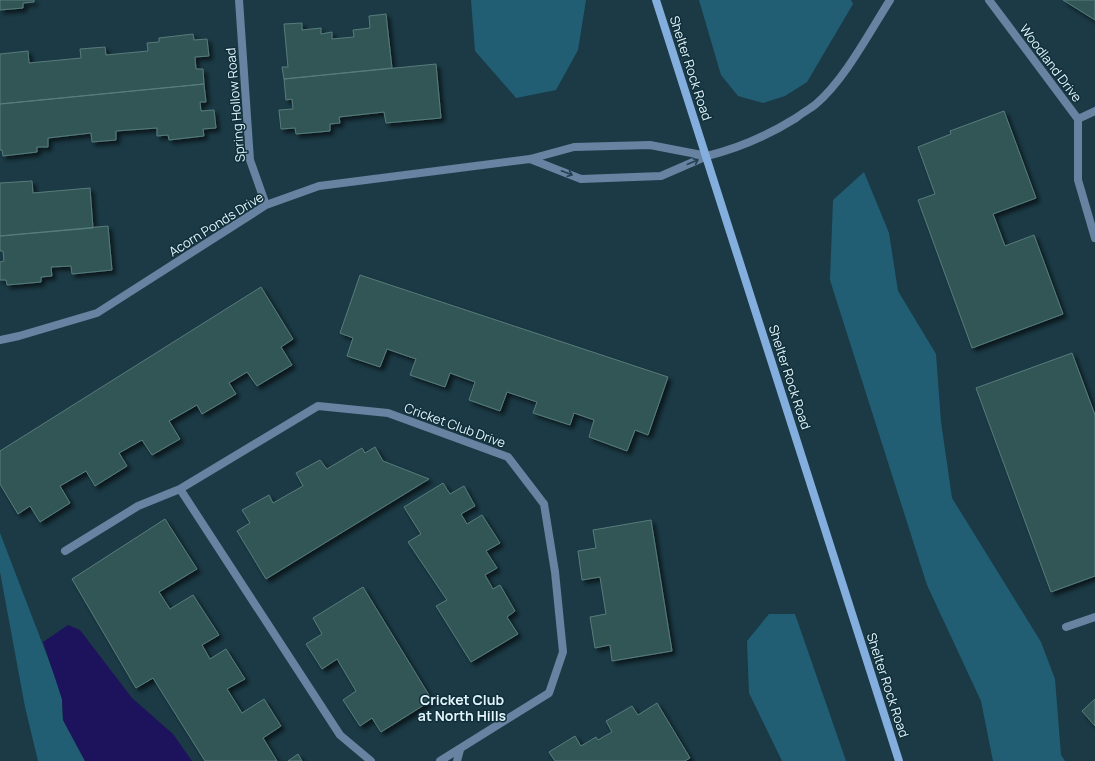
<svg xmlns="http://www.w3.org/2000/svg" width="1095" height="761" font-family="Manrope,sans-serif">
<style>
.green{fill:#215e73}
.water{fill:#1d125c}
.building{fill:#325656;stroke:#577c7c;filter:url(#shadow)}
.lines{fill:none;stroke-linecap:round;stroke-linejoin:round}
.street{stroke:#6882a1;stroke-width:8}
.secondary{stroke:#84aede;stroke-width:8}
.oneway{stroke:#22404f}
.labels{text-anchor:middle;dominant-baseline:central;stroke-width:3;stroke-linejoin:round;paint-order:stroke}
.street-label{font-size:13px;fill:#e3f5fc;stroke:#102f3a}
.neighbourhood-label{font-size:14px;font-weight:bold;fill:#e3f5fc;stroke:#102f3a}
</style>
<defs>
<filter id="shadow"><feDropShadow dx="3.5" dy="3.5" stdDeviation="2" flood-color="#0009"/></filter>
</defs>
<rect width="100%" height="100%" fill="#1b3a45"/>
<!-- green -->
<path class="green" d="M 471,0 L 586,0 L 578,50 L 556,90 L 516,98 L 475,51 Z
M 699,0 L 851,0 L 853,4 L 807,82 L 785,96 L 763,103 L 738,96 L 721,75 Z
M 864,172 L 889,233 L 898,291 L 936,354 L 941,422 L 952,498 L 1041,642 L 1055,679 L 1061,755 L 1065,761 L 993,761 L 981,701 L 927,585 L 830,280 L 833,200 Z
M 0,533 L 56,679 L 62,699 L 63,720 L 85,761 L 38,761 L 25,707 L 0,572 Z
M 769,614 L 795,614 L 846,761 L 782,761 L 749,693 L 747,641 Z"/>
<!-- water -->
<path class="water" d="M 68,625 L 80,630 L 132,698 L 173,734 L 192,761 L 85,761 L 63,720 L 62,699 L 43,642 Z"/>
<!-- building -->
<path class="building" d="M 0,0 L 34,0 L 34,2 L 23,3 L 23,8 L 0,10 Z
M 1063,0 L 1095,0 L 1095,20 Z
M 386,14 L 392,68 L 284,79 L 282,67 L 288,67 L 284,24 L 302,23 L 302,30 L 321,28 L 321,34 L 332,32 L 332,39 L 354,37 L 353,30 L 370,28 L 369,16 Z
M 193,34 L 194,40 L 207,39 L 209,56 L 195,57 L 196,69 L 203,69 L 204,84 L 0,104 L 0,54 L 28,51 L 29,63 L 81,58 L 80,49 L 105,47 L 106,55 L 148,51 L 147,43 L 159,42 L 159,38 Z
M 436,64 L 441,118 L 386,123 L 384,112 L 339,117 L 340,123 L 330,124 L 330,131 L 296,134 L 295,128 L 281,129 L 279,110 L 293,109 L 292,99 L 286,100 L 284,79 Z
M 204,84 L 206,102 L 200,102 L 201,111 L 214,110 L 216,128 L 203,129 L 204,136 L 169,140 L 168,135 L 157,136 L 157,128 L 116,131 L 116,140 L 92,142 L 91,133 L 48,138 L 48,147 L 37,147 L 37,152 L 3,156 L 2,150 L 0,150 L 0,104 Z
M 1004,111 L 1036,198 L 993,214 L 1005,246 L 1034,235 L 1063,314 L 972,348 L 918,200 L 935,194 L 918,147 L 951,134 L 950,131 Z
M 32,181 L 33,193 L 90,188 L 93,228 L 0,236 L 0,183 Z
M 108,226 L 112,270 L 72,274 L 71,266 L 51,267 L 52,276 L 41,277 L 41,282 L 7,285 L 6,280 L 0,280 L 0,262 L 4,261 L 3,251 L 0,251 L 0,236 Z
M 360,275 L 668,377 L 648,435 L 635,430 L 627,451 L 589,437 L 594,420 L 574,413 L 570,425 L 533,413 L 537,402 L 507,392 L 500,411 L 469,400 L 475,382 L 450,373 L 445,387 L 410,375 L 416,359 L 387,349 L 380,367 L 347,356 L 353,338 L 340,333 Z
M 261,287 L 293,339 L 281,347 L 292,365 L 257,386 L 247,372 L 229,383 L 236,394 L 202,414 L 197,405 L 169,421 L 180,439 L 152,455 L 142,440 L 119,453 L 127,466 L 95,486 L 86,471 L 60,486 L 70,503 L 40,522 L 30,506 L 18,514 L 0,484 L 0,451 Z
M 1072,353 L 1095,415 L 1095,576 L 1051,592 L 976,388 Z
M 375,447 L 383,461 L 429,479 L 266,579 L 237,531 L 250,523 L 242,510 L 269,495 L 273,503 L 303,486 L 296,473 L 320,460 L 327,469 L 362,448 L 365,453 Z
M 443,483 L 450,494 L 464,486 L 475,506 L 461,514 L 467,524 L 482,515 L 500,543 L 486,551 L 497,568 L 485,575 L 493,589 L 500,585 L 515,611 L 507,617 L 518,634 L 471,662 L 436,606 L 447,600 L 408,542 L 421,534 L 404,507 Z
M 165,519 L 197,569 L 159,592 L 170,609 L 193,595 L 219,635 L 202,645 L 210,659 L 226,649 L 245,679 L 227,689 L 242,713 L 264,699 L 281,726 L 263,738 L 277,761 L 205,761 L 153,678 L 136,688 L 72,579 Z
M 651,520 L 672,651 L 612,661 L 610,645 L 595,648 L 590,617 L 606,614 L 600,577 L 582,580 L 578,551 L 596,548 L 593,530 Z
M 363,587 L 432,700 L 381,732 L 372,718 L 360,726 L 343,700 L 356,691 L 337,659 L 322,669 L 306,644 L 322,634 L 313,618 Z
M 1095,699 L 1095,726 L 1082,711 Z
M 657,703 L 690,758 L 685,761 L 555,761 L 549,752 L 575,736 L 581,746 L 596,737 L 598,740 L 612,732 L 606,721 L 632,706 L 638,715 Z
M 298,754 L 302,761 L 288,761 Z"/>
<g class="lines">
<!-- street -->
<path class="street" d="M 239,0 L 250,160 L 266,205
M 989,0 L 1078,119 L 1078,180 L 1095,238
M 1078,119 L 1095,111
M 707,156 C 740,148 767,136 796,118 C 802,113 810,109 816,104 C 845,79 869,33 890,0
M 0,340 L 19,336 L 97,313 L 266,205 L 319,186 L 530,159 L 574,147 L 650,145 L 707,156 L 661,176 L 581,179 L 530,159
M 180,489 L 340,735 L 371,761
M 65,551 L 138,506 L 180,489 L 318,406 L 388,413 L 508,457 L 544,504 L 555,572 L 563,652 L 549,693 L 440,761
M 1066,627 L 1095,617
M 457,761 L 460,750"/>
<!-- secondary -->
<path class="secondary" d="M 656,0 L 899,761"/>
</g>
<!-- one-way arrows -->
<defs><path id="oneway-shaft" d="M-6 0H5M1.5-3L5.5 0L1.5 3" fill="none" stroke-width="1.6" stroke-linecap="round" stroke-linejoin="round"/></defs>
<g class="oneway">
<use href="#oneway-shaft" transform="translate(693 162) rotate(-23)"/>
<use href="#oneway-shaft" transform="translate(567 173) rotate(21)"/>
</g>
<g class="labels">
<!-- street labels -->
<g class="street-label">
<text transform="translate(1051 63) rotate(53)">Woodland Drive</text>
<text transform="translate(691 68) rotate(72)">Shelter Rock Road</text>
<text transform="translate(235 105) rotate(-95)">Spring Hollow Road</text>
<text transform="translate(216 224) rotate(-32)">Acorn Ponds Drive</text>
<text transform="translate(790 377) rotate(72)">Shelter Rock Road</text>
<text transform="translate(455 425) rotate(20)">Cricket Club Drive</text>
<text transform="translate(888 685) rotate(72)">Shelter Rock Road</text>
</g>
<!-- neighbourhood labels -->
<g class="neighbourhood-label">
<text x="462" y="699">Cricket Club<tspan x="462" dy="16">at North Hills</tspan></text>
</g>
</g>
</svg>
